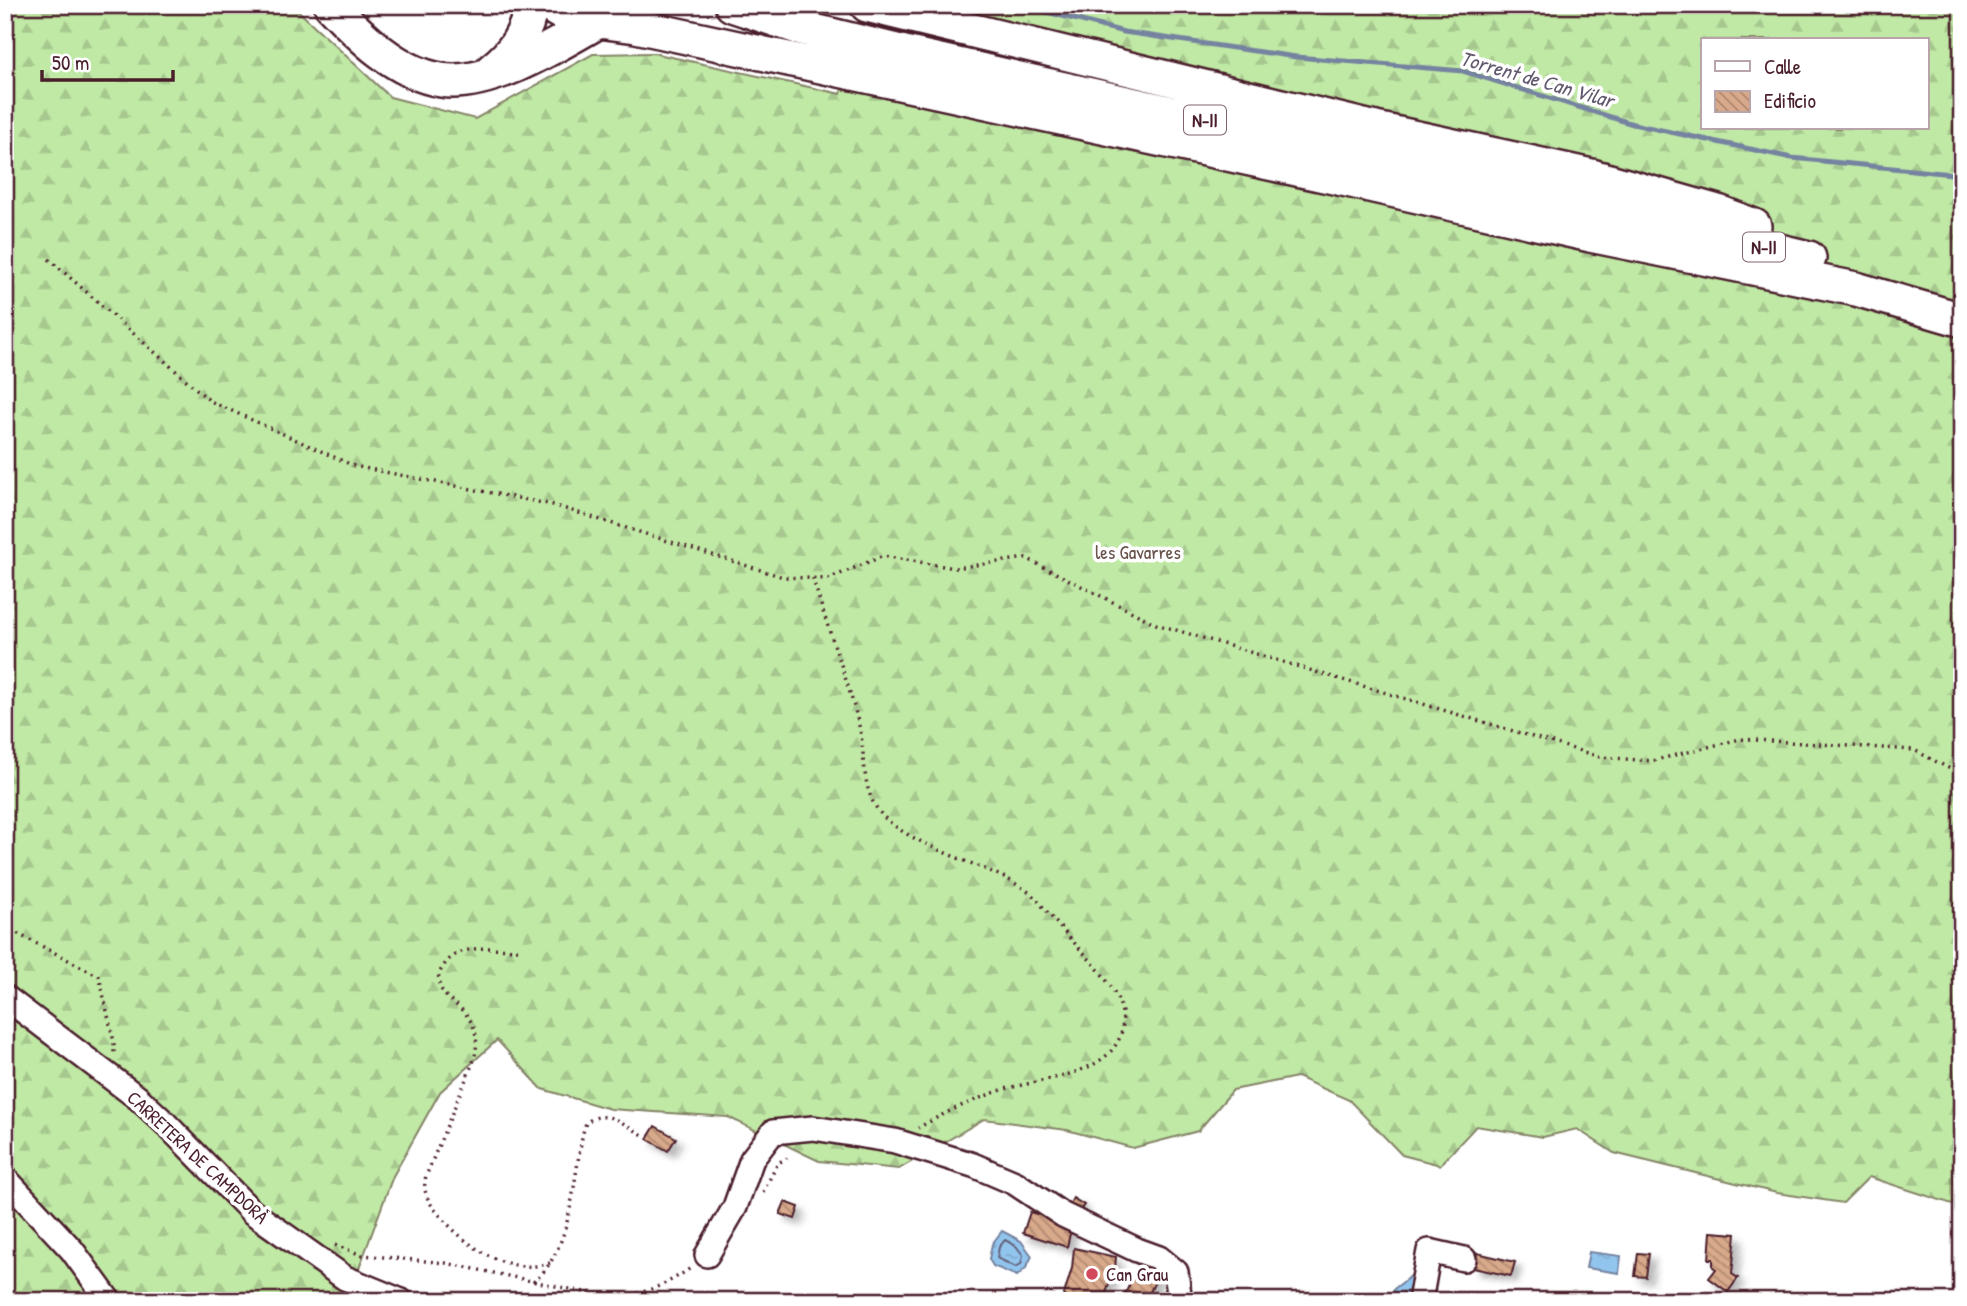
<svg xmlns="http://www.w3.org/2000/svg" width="1967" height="1306" font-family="'Patrick Hand',sans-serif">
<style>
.forest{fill:url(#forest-firs);stroke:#858468;stroke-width:2;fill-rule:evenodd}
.water{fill:url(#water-ripples);stroke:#7583a0;stroke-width:2}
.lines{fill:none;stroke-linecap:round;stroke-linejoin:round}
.shore{stroke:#666179;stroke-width:2}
.stream{stroke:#7583a0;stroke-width:5}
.building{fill:url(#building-back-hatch);stroke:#4a1f2b;stroke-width:2;filter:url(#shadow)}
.minor-casing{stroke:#4a1f2b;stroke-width:28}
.highway-casing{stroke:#4a1f2b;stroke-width:38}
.path{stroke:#4a1f2b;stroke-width:3.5;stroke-dasharray:2 5;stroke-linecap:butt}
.minor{stroke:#fff;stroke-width:23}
.highway{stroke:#fff;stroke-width:33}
.poi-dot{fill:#d1495b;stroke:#fff;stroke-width:2.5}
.labels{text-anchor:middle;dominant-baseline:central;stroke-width:7;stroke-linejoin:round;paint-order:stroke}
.shield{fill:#fff;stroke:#80626b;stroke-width:2}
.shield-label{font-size:18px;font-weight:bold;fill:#4a1f2b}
.park-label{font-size:19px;fill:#68524a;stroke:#fff}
.street-label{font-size:19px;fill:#4a1f2b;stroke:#fff}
.poi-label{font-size:19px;fill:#4a1f2b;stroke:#fff;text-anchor:start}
.water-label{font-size:21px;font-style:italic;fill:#63596f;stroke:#fff}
</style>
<defs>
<pattern id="forest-firs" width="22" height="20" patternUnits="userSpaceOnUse" patternTransform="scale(1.75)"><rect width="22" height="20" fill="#c0e9a5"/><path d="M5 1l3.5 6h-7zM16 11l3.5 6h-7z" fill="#a6c78e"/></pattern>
<pattern id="water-ripples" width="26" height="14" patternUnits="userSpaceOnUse" patternTransform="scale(1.75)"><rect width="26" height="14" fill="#91c5ee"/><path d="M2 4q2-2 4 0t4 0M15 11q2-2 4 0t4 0" fill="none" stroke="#7fa9cc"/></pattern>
<pattern id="building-back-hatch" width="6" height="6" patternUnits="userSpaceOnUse" patternTransform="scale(1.75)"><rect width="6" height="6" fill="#d8a98a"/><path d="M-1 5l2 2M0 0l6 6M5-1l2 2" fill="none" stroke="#b18971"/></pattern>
<filter id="shadow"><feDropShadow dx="6" dy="6" stdDeviation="3.5" flood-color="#0004"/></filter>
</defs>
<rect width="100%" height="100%" fill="#fff"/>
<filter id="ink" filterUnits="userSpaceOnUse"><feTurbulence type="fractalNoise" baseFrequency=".0143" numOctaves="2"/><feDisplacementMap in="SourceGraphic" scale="14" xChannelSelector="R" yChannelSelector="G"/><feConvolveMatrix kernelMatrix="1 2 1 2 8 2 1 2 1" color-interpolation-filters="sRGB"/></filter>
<g filter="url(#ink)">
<!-- forest -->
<path class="forest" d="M 5,5 L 292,5 L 390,97 L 475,119 L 593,54 L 653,53 L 841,94 L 862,5 L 1962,5 L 1962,1197 L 1952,1204 L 1869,1177 L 1843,1203 L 1777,1193 L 1614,1153 L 1577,1129 L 1543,1137 L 1476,1126 L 1440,1165 L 1402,1155 L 1349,1100 L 1297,1077 L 1233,1090 L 1198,1131 L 1133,1148 L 1067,1130 L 984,1119 L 899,1169 L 819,1161 L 728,1117 L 610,1109 L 542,1089 L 497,1040 L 440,1092 L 393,1176 L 347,1301 L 5,1301 ZM 1703,40 L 1927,40 L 1927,128 L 1703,128 Z"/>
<!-- water -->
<path class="water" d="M 1002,1231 L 1021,1241 L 1032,1256 L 1026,1268 L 1017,1276 L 993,1266 L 989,1259 L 992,1244 Z
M 1589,1252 L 1621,1256 L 1619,1273 L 1586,1268 Z
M 1412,1275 L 1417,1279 L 1414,1295 L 1404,1301 L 1387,1301 L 1394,1289 Z"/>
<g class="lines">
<!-- shore -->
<path class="shore" d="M 1005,1240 L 1016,1246 L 1023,1255 L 1021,1264 L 1016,1267 L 997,1258 L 999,1247 Z"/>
<!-- stream -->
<path class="stream" d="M 1020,5 L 1124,32 L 1296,57 L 1463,71 L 1633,124 L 1792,158 L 1962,175"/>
</g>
<!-- building -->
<path class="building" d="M 655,1126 L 676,1138 L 668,1151 L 647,1139 Z
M 1073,1198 L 1084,1205 L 1076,1216 L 1066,1211 Z
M 785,1202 L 799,1207 L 795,1219 L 780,1214 Z
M 1030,1212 L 1072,1225 L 1067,1247 L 1023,1233 Z
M 1711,1232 L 1736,1234 L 1732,1274 L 1738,1278 L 1728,1292 L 1709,1278 L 1716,1269 L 1713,1267 L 1713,1259 L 1709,1259 Z
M 1074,1248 L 1116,1257 L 1115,1268 L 1103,1301 L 1062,1301 L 1072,1268 Z
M 1477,1253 L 1515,1262 L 1511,1276 L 1473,1268 Z
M 1638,1253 L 1649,1254 L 1646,1277 L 1635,1276 Z
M 1142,1258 L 1161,1268 L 1146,1301 L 1130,1301 L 1131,1298 L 1125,1294 Z"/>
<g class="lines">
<!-- minor casing -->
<g class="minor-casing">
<path id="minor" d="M 5,997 L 138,1098 L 165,1123 L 252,1212 L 345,1278 L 401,1301
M 5,1178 L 72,1250 L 109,1301
M 707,1255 L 735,1207 L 752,1159 L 773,1132 L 813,1128 L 895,1141 L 973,1165 L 1015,1183 L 1063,1215 L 1137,1250 L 1159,1258 L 1176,1272 L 1180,1301
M 1420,1301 L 1429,1251 L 1464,1259"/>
</g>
<!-- highway casing -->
<g class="highway-casing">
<path id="highway" d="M 331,5 C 360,36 397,73 441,80 C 488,88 557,45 597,22
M 549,5 C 567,18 586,24 608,21
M 732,5 L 798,27 L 913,55 L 1679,227 L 1809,258
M 867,5 L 1376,129 L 1592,176 L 1718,212 L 1754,226
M 606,22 L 636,26 L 1343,179 L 1590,235 L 1856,289 L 1962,320
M 492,70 C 514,53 527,33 531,5"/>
</g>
<!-- path -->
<path class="path" d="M 49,259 L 210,401 L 354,466 L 553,505 L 783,577 L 828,579 L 883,556 L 955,568 L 1026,558 L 1156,624 L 1600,757 L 1652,761 L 1740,739 L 1914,750 L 1962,775
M 813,578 C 827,629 848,678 860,730 C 865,754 862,786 876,807 C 897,841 973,861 1009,880 C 1016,884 1025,889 1031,894 C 1041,903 1050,916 1059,926 C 1078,948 1111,978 1120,1005 C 1124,1016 1124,1031 1118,1041 C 1099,1078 1034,1079 999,1091 C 970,1101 944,1113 918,1128
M 5,927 L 99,976 L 114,1042 L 114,1056
M 518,949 C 494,949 458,942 443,967 C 437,975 437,983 443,992 C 448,1000 456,1004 462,1010 C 477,1025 479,1041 474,1060 L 426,1176 C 421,1195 432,1207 444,1220 C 469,1248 510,1276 550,1263
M 763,1192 L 778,1163 L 787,1158
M 335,1245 L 362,1255 L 446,1263 L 608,1297 C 639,1297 667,1285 692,1267
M 533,1282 C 568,1254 572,1197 579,1155 C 581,1145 582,1133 586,1123 C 605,1107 625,1125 643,1135"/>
<!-- minor -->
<use href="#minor" class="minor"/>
<!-- highway -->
<use href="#highway" class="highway"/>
</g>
</g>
<!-- markers -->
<circle class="poi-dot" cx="1092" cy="1274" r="7"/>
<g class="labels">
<!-- shield labels -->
<g class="shield">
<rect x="1184" y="105.5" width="42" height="29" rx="5"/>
<rect x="1743" y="232.5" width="42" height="29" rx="5"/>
</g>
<g class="shield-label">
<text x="1205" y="120">N-II</text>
<text x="1764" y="247">N-II</text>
</g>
<!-- park labels -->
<g class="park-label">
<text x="1138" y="552">les Gavarres</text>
</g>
<!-- street labels -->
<g class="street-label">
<text transform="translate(198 1157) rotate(43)">CARRETERA DE CAMPDORÀ</text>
</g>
<!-- poi labels -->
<g class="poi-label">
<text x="1106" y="1274">Can Grau</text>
</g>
<!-- water labels -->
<g class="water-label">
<text transform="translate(1537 79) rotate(16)">Torrent de Can Vilar</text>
</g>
</g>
<!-- margin -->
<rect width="1967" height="1306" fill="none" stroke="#fff" stroke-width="28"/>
<rect x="14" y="14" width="1939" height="1278" fill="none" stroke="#4a1f2b" stroke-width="2.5" filter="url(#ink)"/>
<!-- legend -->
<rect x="1701" y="38" width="228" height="91" fill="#ffffff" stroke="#b7a5aa" stroke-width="2"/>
<rect x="1715" y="61" width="35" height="10" fill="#ffffff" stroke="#b7a5aa" stroke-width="2"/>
<text x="1764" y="74" font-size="21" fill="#4a1f2b">Calle</text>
<rect x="1715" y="91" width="35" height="21" fill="url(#building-back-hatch)" stroke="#b7a5aa" stroke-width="2"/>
<text x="1764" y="108" font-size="21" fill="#4a1f2b">Edificio</text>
<!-- scale -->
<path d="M42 70v10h131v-10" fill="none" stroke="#4a1f2b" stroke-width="3.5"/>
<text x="52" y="70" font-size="21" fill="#4a1f2b" stroke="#ffffff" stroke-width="5" paint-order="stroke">50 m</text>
</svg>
